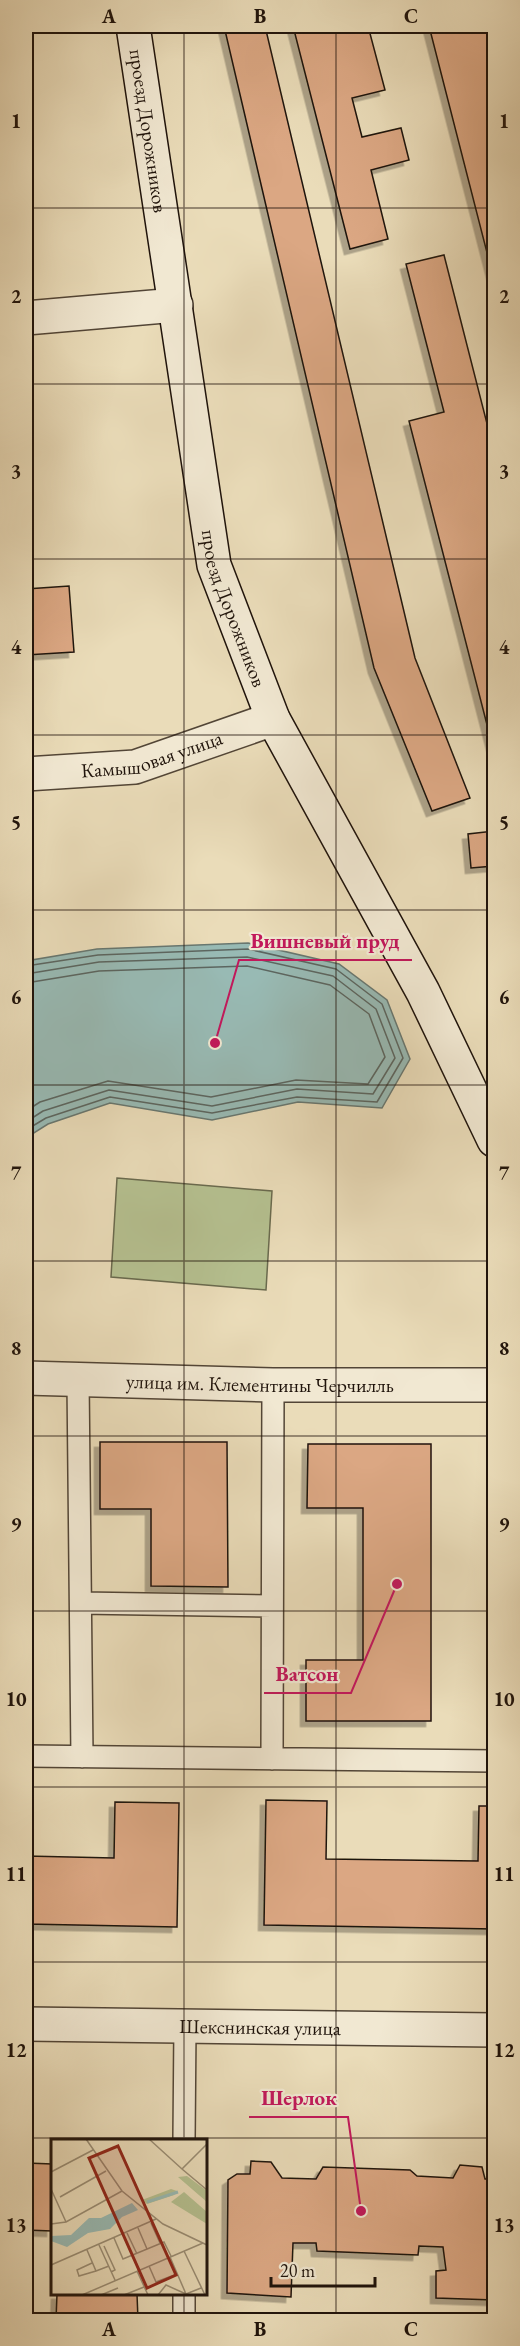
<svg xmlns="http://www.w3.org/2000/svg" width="520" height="2346" font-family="'EB Garamond',serif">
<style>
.green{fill:#b5c090;stroke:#6a6a4e;stroke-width:1.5}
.water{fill:#98bab4;stroke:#687770;stroke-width:1.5}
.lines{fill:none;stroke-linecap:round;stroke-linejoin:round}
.shore{stroke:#5c6660;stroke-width:1.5}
.building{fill:#dba783;stroke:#1f130b;stroke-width:1.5;filter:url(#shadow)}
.lane-casing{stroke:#524536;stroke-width:24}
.street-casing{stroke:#524536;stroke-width:36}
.secondary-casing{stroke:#1f130b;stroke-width:36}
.lane{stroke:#f1e8d2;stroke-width:21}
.street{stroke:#f1e8d2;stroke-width:33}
.secondary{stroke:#f1e8d2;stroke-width:33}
.grid{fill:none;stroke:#1f130b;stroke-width:1.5;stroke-opacity:0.55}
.labels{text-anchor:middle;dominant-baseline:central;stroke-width:4.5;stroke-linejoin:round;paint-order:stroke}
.street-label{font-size:20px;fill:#1f130b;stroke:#f1e8d2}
.inset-river{fill:none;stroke:#98bab4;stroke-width:3}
.inset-road{fill:none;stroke:#998c73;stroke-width:1.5}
.view{fill:#8f2418;fill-opacity:0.15;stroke:#8f2418;stroke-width:3}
.inset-edge{fill:none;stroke:#1f130b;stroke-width:3}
.leader{fill:none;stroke:#c2185b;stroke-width:2}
.callout-dot{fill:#c2185b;stroke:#f1e8d2;stroke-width:2}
.callout-label{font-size:21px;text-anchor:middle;font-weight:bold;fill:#c2185b;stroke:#f1e8d2;stroke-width:4.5;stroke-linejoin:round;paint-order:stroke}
.neatline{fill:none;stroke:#1f130b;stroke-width:2}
.grid-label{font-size:20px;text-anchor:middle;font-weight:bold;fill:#1f130b}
</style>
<defs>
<filter id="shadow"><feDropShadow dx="-5.5" dy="5.5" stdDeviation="0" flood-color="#0004"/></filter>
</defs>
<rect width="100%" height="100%" fill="#eadcb9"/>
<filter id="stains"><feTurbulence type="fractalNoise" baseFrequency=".00333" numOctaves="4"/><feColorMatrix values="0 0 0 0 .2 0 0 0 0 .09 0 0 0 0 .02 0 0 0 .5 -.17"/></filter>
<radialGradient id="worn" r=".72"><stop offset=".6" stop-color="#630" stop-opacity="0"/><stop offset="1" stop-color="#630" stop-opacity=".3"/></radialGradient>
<!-- green -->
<path class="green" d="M 117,1178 L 272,1191 L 266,1290 L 111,1277 Z"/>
<!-- water -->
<path class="water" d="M 248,943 L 339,964 L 387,1000 L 410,1059 L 382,1108 L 298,1102 L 212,1120 L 110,1103 L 48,1124 L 26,1138 L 26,961 L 97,949 Z"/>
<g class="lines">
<!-- shore -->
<path class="shore" d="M 26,966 L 98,955 L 248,949 L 336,969 L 382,1004 L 403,1058 L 377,1102 L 297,1097 L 212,1113 L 110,1097 L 46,1118 L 26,1130
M 26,974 L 99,962 L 247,957 L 333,976 L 376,1009 L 395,1058 L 373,1094 L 297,1089 L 212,1106 L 109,1090 L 43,1111 L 26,1122
M 26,983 L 99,971 L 247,966 L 330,985 L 369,1014 L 385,1057 L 368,1084 L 296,1080 L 211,1097 L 108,1081 L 40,1102 L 26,1111"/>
</g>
<!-- building -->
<path class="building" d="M 224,26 L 265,26 L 415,658 L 470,798 L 432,811 L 374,668 Z
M 293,26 L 368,26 L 385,90 L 352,98 L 362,137 L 401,128 L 409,160 L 371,170 L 388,239 L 350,249 Z
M 429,26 L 494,26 L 494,280 Z
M 444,255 L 494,451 L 494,752 L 409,421 L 444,412 L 406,264 Z
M 69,586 L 74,652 L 26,655 L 26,589 Z
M 494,831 L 494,866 L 471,868 L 468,834 Z
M 100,1442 L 227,1442 L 228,1587 L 151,1586 L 151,1509 L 100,1509 Z
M 308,1444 L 431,1444 L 431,1721 L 306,1721 L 306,1660 L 363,1660 L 363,1508 L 307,1508 Z
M 26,1652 L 28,1652 L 28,1713 L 26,1713 Z
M 266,1800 L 327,1801 L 326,1859 L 478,1861 L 479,1806 L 494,1806 L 494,1929 L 264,1925 Z
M 115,1802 L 179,1803 L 177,1927 L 26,1924 L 26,1856 L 114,1858 Z
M 251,2161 L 271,2162 L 282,2178 L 316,2179 L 323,2167 L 410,2170 L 417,2176 L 453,2178 L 460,2165 L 482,2167 L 485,2179 L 494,2179 L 494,2300 L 436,2298 L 436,2271 L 446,2270 L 443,2247 L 419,2246 L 418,2255 L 317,2251 L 316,2243 L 293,2243 L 291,2297 L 227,2293 L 228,2180 L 237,2174 L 250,2174 Z
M 26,2163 L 52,2164 L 52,2231 L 26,2230 Z
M 57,2294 L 137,2294 L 138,2320 L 56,2320 Z"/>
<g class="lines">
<!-- lane casing -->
<g class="lane-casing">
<path id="lane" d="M 78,1380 L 82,1757
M 81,1603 L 272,1606
M 26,1756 L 494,1761
M 272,1759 L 273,1385
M 184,2140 L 185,2026
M 184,2294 L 184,2320"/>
</g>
<!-- street casing -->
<g class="street-casing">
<g id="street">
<path d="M 26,318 L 176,305"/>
<path id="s1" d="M 26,774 L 135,767 L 273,719"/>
<path id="s2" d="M 26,1378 L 273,1385 L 494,1385"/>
<path id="s3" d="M 26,2024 L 494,2030"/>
</g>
</g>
<!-- secondary casing -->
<g class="secondary-casing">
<g id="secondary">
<path id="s4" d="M 133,26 L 214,565 L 273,719 L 423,992 L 494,1140"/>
</g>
</g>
<!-- lane -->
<use href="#lane" class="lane"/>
<!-- street -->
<use href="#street" class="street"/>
<!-- secondary -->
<use href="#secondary" class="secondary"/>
</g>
<!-- grid -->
<path class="grid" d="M 184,26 L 184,2140M 336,26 L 336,2320M 26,208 L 494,208M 26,384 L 494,384M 26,559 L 494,559M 26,735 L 494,735M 26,910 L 494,910M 26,1085 L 494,1085M 26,1261 L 494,1261M 26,1436 L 494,1436M 26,1611 L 494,1611M 26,1787 L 494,1787M 26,1962 L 494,1962M 26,2138 L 494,2138M 184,2294 L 184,2320"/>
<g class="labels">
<!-- street labels -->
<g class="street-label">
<text stroke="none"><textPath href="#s4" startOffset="106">проезд Дорожников</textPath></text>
<text stroke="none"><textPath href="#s4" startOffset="592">проезд Дорожников</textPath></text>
<text stroke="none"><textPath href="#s1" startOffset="128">Камышовая улица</textPath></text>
<text stroke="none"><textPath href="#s2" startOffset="234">улица им. Клементины Черчилль</textPath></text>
<text stroke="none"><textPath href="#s3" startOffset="234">Шекснинская улица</textPath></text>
</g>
</g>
<!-- overview -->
<g transform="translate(51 2139)">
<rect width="156" height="156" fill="#eadcb9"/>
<path d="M 136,37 L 156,52 L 156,63 L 127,38 ZM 120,50 L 126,52 L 123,56 L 96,65 L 91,61 ZM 133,53 L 156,73 L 156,85 L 120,63 Z" fill="#b5c090"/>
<path d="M 81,64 L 87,71 L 71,78 L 59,90 L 37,94 L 16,108 L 0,102 L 0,97 L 20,96 L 38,79 L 50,79 Z" fill="#98bab4"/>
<path class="inset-river" d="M 96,63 L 127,53"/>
<path class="inset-road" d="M 35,0 L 71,52 L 112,85 L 156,106M 98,0 L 131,30M 156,5 L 131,30 L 156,51M 0,33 L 42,11M 0,50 L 15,83M 9,58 L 55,32M 100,84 L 109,104M 0,85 L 15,83 L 71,52M 87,89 L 96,110M 76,94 L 86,115M 63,99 L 72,120 L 113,103 L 120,117M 48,106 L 64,141M 53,107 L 64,131 L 60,133M 36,111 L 45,132 L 58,127M 133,112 L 154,156M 119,118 L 135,155 L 150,149M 41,124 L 26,131 L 28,137 L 45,132M 0,126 L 105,80M 98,127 L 105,143 L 126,135M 86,132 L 97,156M 31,156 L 152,104M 50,156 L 67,149M 73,156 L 93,148M 107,156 L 115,146 L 135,155"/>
<path class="view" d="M 67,7 L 125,136 L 96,149 L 38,19 Z"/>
<rect width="156" height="156" class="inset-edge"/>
</g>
<!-- callouts -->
<path class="leader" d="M215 1043L239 960H412M397 1584L351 1693H264M361 2211L348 2117H249"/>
<g class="callout-dot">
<circle cx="215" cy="1043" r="6"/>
<circle cx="397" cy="1584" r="6"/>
<circle cx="361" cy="2211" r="6"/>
</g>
<g class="callout-label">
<text x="325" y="948">Вишневый пруд</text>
<text x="307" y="1681">Ватсон</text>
<text x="299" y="2105">Шерлок</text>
</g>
<!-- margin -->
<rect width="520" height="2346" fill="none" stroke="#eadcb9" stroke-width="66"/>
<!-- scale -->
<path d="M271 2277v9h104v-9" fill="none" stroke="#1f130b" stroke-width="3"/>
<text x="280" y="2277" font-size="18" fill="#1f130b" stroke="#f1e8d2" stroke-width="4.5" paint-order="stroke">20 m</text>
<rect x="33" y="33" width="454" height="2280" class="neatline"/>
<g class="grid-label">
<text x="109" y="23">A</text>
<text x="260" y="23">B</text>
<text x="411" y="23">C</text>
<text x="16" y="128">1</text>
<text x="504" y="128">1</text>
<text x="16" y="303">2</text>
<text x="504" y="303">2</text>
<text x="16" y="478">3</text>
<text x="504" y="478">3</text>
<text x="16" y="654">4</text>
<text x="504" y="654">4</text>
<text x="16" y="829">5</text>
<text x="504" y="829">5</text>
<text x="16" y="1004">6</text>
<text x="504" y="1004">6</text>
<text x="16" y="1180">7</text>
<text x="504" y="1180">7</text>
<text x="16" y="1355">8</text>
<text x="504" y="1355">8</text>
<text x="16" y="1531">9</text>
<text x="504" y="1531">9</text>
<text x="16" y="1706">10</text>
<text x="504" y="1706">10</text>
<text x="16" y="1881">11</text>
<text x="504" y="1881">11</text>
<text x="16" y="2057">12</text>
<text x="504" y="2057">12</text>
<text x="16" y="2232">13</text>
<text x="504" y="2232">13</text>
<text x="109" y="2336">A</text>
<text x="260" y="2336">B</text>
<text x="411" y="2336">C</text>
</g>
<rect width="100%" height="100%" filter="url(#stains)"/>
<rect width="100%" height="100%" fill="url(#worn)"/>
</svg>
